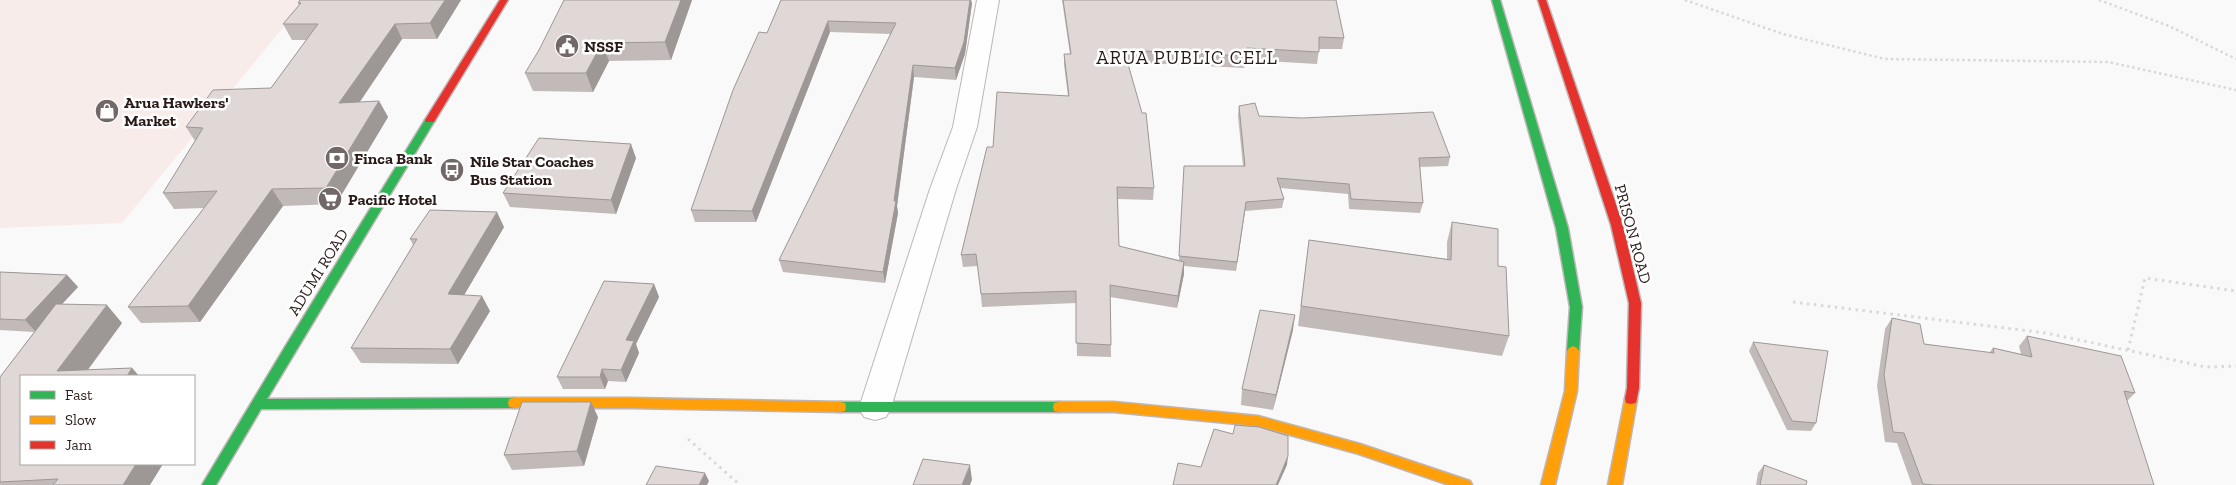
<svg xmlns="http://www.w3.org/2000/svg" width="2236" height="485" font-family="'Zilla Slab',serif">
<style>
.built{fill:#f8eceb}
.lines{fill:none;stroke-linecap:round;stroke-linejoin:round}
.street-casing{stroke:#beb6b6;stroke-width:2}
.fast-casing{stroke:#beb6b6;stroke-width:3}
.slow-casing{stroke:#beb6b6;stroke-width:3}
.jam-casing{stroke:#beb6b6;stroke-width:3}
.path-far1{stroke:#dad9d9;stroke-width:2.5;stroke-dasharray:2.5 3;stroke-linecap:butt}
.path{stroke:#dad9d9;stroke-width:3;stroke-dasharray:2.5 4.5;stroke-linecap:butt}
.street{fill:#fefefe;fill-rule:evenodd}
.fast{fill:#30b455;fill-rule:evenodd}
.slow{fill:#ff9f0a;fill-rule:evenodd}
.jam{fill:#e5322d;fill-rule:evenodd}
.wall{fill:#c1bab9}
.shaded-wall{fill:#9d9796}
.building{fill:#e0d8d7;stroke:#9d9796}
.labels{text-anchor:middle;dominant-baseline:central;stroke-width:5;stroke-linejoin:round;paint-order:stroke}
.poi-label{font-size:16px;font-weight:bold;fill:#291a18;stroke:#fff;text-anchor:start}
.street-label{font-size:16px;fill:#291a18;stroke:#fff}
.quarter-label{font-size:19px;letter-spacing:1px;fill:#291a18;stroke:#fff}
</style>
<rect width="100%" height="100%" fill="#f9f9f9"/>
<!-- built -->
<path class="built" d="M 0,0 L 306,0 L 122,223 L 0,228 Z"/>
<g class="lines">
<!-- street casing -->
<g class="street-casing">
<path id="street" d="M 977,0 L 999,0 L 977,127 L 956,189 L 891,408 L 886,417 L 875,420 L 864,417 L 859,408 L 930,189 L 953,127 Z"/>
</g>
<!-- fast casing -->
<g class="fast-casing">
<path id="fast" d="M 1492,0 L 1500,0 L 1568,228 L 1582,307 L 1579,351 L 1577,354 L 1569,354 L 1567,351 L 1570,307 L 1556,228 Z
M 430,117 L 435,120 L 267,399 L 514,398 L 519,399 L 520,403 L 519,407 L 514,408 L 261,409 L 216,485 L 202,485 L 285,347 L 425,120 Z
M 840,402 L 1059,402 L 1064,403 L 1065,407 L 1064,411 L 1059,412 L 840,412 L 835,411 L 834,407 L 835,403 Z"/>
</g>
<!-- slow casing -->
<g class="slow-casing">
<path id="slow" d="M 1573,346 L 1577,348 L 1579,351 L 1577,391 L 1555,485 L 1541,485 L 1565,391 L 1567,351 L 1569,348 Z
M 1631,394 L 1636,395 L 1637,399 L 1622,485 L 1608,485 L 1625,399 L 1626,395 Z
M 514,398 L 631,398 L 840,402 L 845,403 L 846,407 L 845,411 L 840,412 L 631,408 L 514,408 L 509,407 L 508,403 L 509,399 Z
M 1059,402 L 1114,402 L 1258,416 L 1360,444 L 1470,481 L 1472,485 L 1449,485 L 1359,454 L 1258,426 L 1114,412 L 1059,412 L 1054,411 L 1053,407 L 1054,403 Z"/>
</g>
<!-- jam casing -->
<g class="jam-casing">
<path id="jam" d="M 500,0 L 508,0 L 434,122 L 426,122 L 425,120 Z
M 1538,0 L 1546,0 L 1623,225 L 1641,303 L 1639,388 L 1636,403 L 1631,404 L 1626,403 L 1625,399 L 1627,388 L 1629,303 L 1611,225 Z"/>
</g>
<!-- path-far1 -->
<path class="path-far1" d="M 1685,0 L 1783,34 L 1885,59 L 2108,62 L 2236,90
M 2099,0 L 2169,26 L 2236,59"/>
<!-- path -->
<path class="path" d="M 1793,302 L 2046,333 L 2206,367 L 2236,366
M 2128,350 L 2145,278 L 2236,291
M 688,439 L 740,485"/>
<!-- street -->
<use href="#street" class="street"/>
<!-- fast -->
<use href="#fast" class="fast"/>
<!-- slow -->
<use href="#slow" class="slow"/>
<!-- jam -->
<use href="#jam" class="jam"/>
</g>
<!-- wall -->
<path class="wall" d="M 300,0 L 461,0 L 437,39 L 402,39 L 360,102 L 379,101 L 388,117 L 336,204 L 283,206 L 200,322 L 141,323 L 128,307 L 204,208 L 174,209 L 163,193 L 195,141 L 186,127 L 271,88 L 306,40 L 292,40 L 283,24 L 299,5 L 298,3 Z
M 564,0 L 692,0 L 671,60 L 609,61 L 593,92 L 533,91 L 525,73 L 539,50 Z
M 781,0 L 972,3 L 965,54 L 956,80 L 914,77 L 897,206 L 898,213 L 885,283 L 783,272 L 779,260 L 891,34 L 830,32 L 756,222 L 695,222 L 691,210 Z
M 1062,0 L 1336,0 L 1344,38 L 1342,49 L 1319,49 L 1317,64 L 1246,60 L 1244,68 L 1127,62 L 1154,188 L 1153,200 L 1118,199 L 1119,246 L 1179,260 L 1184,166 L 1243,166 L 1238,116 L 1239,106 L 1259,116 L 1450,157 L 1448,166 L 1420,167 L 1423,203 L 1420,213 L 1349,209 L 1348,194 L 1280,188 L 1284,199 L 1282,208 L 1245,211 L 1236,271 L 1184,266 L 1184,274 L 1177,308 L 1110,297 L 1111,357 L 1077,356 L 1076,303 L 982,307 L 978,266 L 963,267 L 961,255 L 993,147 L 1068,96 L 1064,65 L 1064,54 L 1070,54 Z
M 636,158 L 616,214 L 510,207 L 503,193 Z
M 1452,222 L 1498,266 L 1509,336 L 1502,356 L 1298,326 L 1309,240 L 1447,259 L 1447,242 Z
M 504,227 L 464,295 L 490,311 L 458,364 L 361,363 L 351,348 L 413,245 L 410,239 Z
M 0,272 L 67,275 L 78,287 L 62,304 L 122,323 L 88,370 L 132,368 L 139,376 L 21,376 L 150,485 L 0,485 L 0,377 L 34,332 L 0,330 Z
M 654,284 L 659,297 L 636,344 L 639,353 L 626,382 L 608,381 L 605,389 L 563,389 L 557,377 Z
M 1892,318 L 1924,344 L 1989,353 L 1993,348 L 2021,354 L 2019,346 L 2027,336 L 2135,393 L 2127,401 L 2154,485 L 1912,485 L 1897,443 L 1885,442 L 1877,386 L 1885,329 Z
M 1293,330 L 1273,410 L 1241,405 L 1242,389 Z
M 1753,342 L 1816,423 L 1811,431 L 1787,430 L 1749,351 Z
M 598,417 L 584,466 L 512,470 L 504,455 Z
M 1764,465 L 1806,485 L 1756,485 L 1758,473 Z"/>
<!-- shaded-wall -->
<path class="shaded-wall" d="M 445,0 L 461,0 L 437,39 L 430,23 Z
M 681,0 L 692,0 L 671,60 L 665,42 Z
M 970,0 L 971,0 L 972,3 L 965,54 L 956,80 L 955,68 Z
M 828,21 L 830,32 L 756,222 L 752,211 Z
M 395,24 L 402,39 L 348,119 L 339,103 Z
M 602,43 L 609,61 L 593,92 L 586,73 Z
M 1247,48 L 1246,60 L 1244,68 L 1245,56 Z
M 913,65 L 914,77 L 897,206 L 898,213 L 885,283 L 883,272 Z
M 379,101 L 388,117 L 336,204 L 326,188 Z
M 631,144 L 636,158 L 616,214 L 611,200 Z
M 272,189 L 283,206 L 200,322 L 188,306 Z
M 1246,202 L 1245,211 L 1236,271 L 1237,262 Z
M 497,212 L 504,227 L 456,309 L 448,294 Z
M 1184,262 L 1184,274 L 1177,308 L 1178,296 Z
M 67,275 L 78,287 L 36,332 L 25,320 Z
M 654,284 L 659,297 L 636,344 L 639,353 L 626,382 L 621,370 L 626,340 Z
M 482,296 L 490,311 L 458,364 L 450,349 Z
M 107,305 L 122,323 L 83,376 L 57,371 Z
M 1295,315 L 1293,330 L 1273,410 L 1276,395 Z
M 132,368 L 139,376 L 127,376 Z
M 602,369 L 608,381 L 605,389 L 600,377 Z
M 591,402 L 598,417 L 584,466 L 577,451 Z
M 1288,456 L 1287,465 L 1278,485 L 1276,485 Z
M 136,464 L 163,464 L 150,485 L 123,485 Z
M 970,465 L 972,480 L 970,485 L 962,485 Z
M 705,473 L 709,481 L 707,485 L 699,485 Z"/>
<!-- building -->
<path class="building" d="M 300,0 L 445,0 L 430,23 L 395,24 L 339,103 L 379,101 L 326,188 L 272,189 L 188,306 L 128,307 L 217,191 L 163,193 L 203,128 L 186,127 L 213,90 L 271,88 L 318,24 L 283,24 L 301,3 L 298,3 Z
M 564,0 L 681,0 L 665,42 L 602,43 L 586,73 L 525,73 L 539,50 Z
M 781,0 L 970,0 L 964,42 L 955,68 L 913,65 L 894,201 L 896,201 L 883,272 L 779,260 L 896,23 L 828,21 L 752,211 L 691,210 L 733,90 L 759,32 L 767,33 Z
M 1063,0 L 1336,0 L 1344,38 L 1319,37 L 1319,52 L 1247,48 L 1245,56 L 1124,50 L 1142,113 L 1146,113 L 1154,188 L 1117,187 L 1119,246 L 1184,262 L 1178,296 L 1110,285 L 1111,345 L 1076,343 L 1076,291 L 981,294 L 976,254 L 961,255 L 987,147 L 993,147 L 997,92 L 1069,96 L 1064,54 L 1071,54 Z
M 1255,103 L 1259,116 L 1302,118 L 1433,112 L 1450,157 L 1419,158 L 1423,203 L 1351,199 L 1349,184 L 1277,178 L 1284,199 L 1246,202 L 1237,262 L 1179,256 L 1184,166 L 1245,166 L 1239,106 Z
M 539,138 L 631,144 L 611,200 L 503,193 Z
M 430,210 L 497,212 L 448,294 L 482,296 L 450,349 L 351,348 L 417,239 L 410,239 Z
M 1452,222 L 1498,229 L 1498,266 L 1506,267 L 1509,336 L 1301,306 L 1309,240 L 1451,260 Z
M 0,272 L 67,275 L 25,320 L 0,319 Z
M 604,281 L 654,284 L 626,340 L 634,341 L 621,370 L 602,369 L 600,377 L 557,377 Z
M 56,304 L 107,305 L 57,371 L 132,368 L 127,376 L 21,376 L 21,464 L 136,464 L 123,485 L 53,485 L 58,479 L 0,482 L 0,377 Z
M 1260,310 L 1295,315 L 1276,395 L 1242,389 Z
M 1892,318 L 1920,324 L 1924,344 L 1994,353 L 1993,348 L 2032,357 L 2027,336 L 2121,356 L 2135,393 L 2124,391 L 2154,485 L 1934,485 L 1923,484 L 1904,433 L 1893,432 L 1884,375 Z
M 1753,342 L 1828,351 L 1816,423 L 1792,421 Z
M 522,402 L 591,402 L 577,451 L 504,455 Z
M 1235,425 L 1259,427 L 1288,436 L 1288,456 L 1276,485 L 1173,485 L 1178,463 L 1201,467 L 1214,429 L 1233,434 Z
M 923,459 L 970,465 L 962,485 L 913,485 Z
M 1764,465 L 1807,481 L 1806,485 L 1760,485 Z
M 656,466 L 705,473 L 699,485 L 646,485 Z"/>
<!-- icons -->
<defs>
<g id="civic-disc" transform="scale(1.25)"><circle r="9.5" fill="#726867" stroke="#fff"/><path d="M-.6-6.5H3V-4.5H.6V-3L4-1V1h2V6H-6V1h2V-1L-.6-3ZM-1.2 2.5V6h2.4V2.5Z" fill="#fff"/></g>
<g id="shop-disc" transform="scale(1.25)"><circle r="9.5" fill="#726867" stroke="#fff"/><path d="M-5-2.5h2.3a2.7 3.5 0 0 1 5.4 0H5L5.5 6h-11ZM-1.5-2.5h3a1.5 2.3 0 0 0-3 0Z" fill="#fff"/></g>
<g id="bank-disc" transform="scale(1.25)"><circle r="9.5" fill="#726867" stroke="#fff"/><path d="M-6-4H6V4H-6ZM0-2.3a2.3 2.3 0 1 0 0 4.6a2.3 2.3 0 1 0 0-4.6Z" fill="#fff"/></g>
<g id="bus-disc" transform="scale(1.25)"><circle r="9.5" fill="#726867" stroke="#fff"/><path d="M-5-6H5V4H4V6H2V4H-2V6H-4V4H-5ZM-3.5-4V0h7V-4ZM-3.5 1.2v1.5H-2V1.2ZM2 1.2v1.5H3.5V1.2Z" fill="#fff"/></g>
<g id="supermarket-disc" transform="scale(1.25)"><circle r="9.5" fill="#726867" stroke="#fff"/><path d="M-6-5.5h2.5l.6 2H6L4.5 2H-2.5L-4.4-4H-6ZM-1.5 3.2a1.3 1.3 0 1 0 .1 0ZM3 3.2a1.3 1.3 0 1 0 .1 0Z" fill="#fff"/></g>
</defs>
<g fill-rule="evenodd">
<use href="#civic-disc" x="567" y="46"/>
<use href="#shop-disc" x="107" y="111"/>
<use href="#bank-disc" x="337" y="158"/>
<use href="#bus-disc" x="452" y="170"/>
<use href="#supermarket-disc" x="330" y="199"/>
</g>
<g class="labels">
<!-- poi labels -->
<g class="poi-label">
<text x="584" y="46">NSSF</text>
<text x="124" y="102">Arua Hawkers'<tspan x="124" dy="18">Market</tspan></text>
<text x="354" y="158">Finca Bank</text>
<text x="470" y="161">Nile Star Coaches<tspan x="470" dy="18">Bus Station</tspan></text>
<text x="348" y="199">Pacific Hotel</text>
</g>
<!-- street labels -->
<g class="street-label">
<text transform="translate(1633 234) rotate(75)">PRISON ROAD</text>
<text transform="translate(318 272) rotate(-58)">ADUMI ROAD</text>
</g>
<!-- quarter labels -->
<g class="quarter-label">
<text x="1187" y="57">ARUA PUBLIC CELL</text>
</g>
</g>
<!-- legend -->
<rect x="20" y="375" width="175" height="90" fill="#ffffff" stroke="#a9a3a3"/>
<rect x="30" y="391" width="25" height="8" fill="#30b455" stroke="#a9a3a3"/>
<text x="65" y="400" font-size="15" fill="#291a18">Fast</text>
<rect x="30" y="416" width="25" height="8" fill="#ff9f0a" stroke="#a9a3a3"/>
<text x="65" y="425" font-size="15" fill="#291a18">Slow</text>
<rect x="30" y="441" width="25" height="8" fill="#e5322d" stroke="#a9a3a3"/>
<text x="65" y="450" font-size="15" fill="#291a18">Jam</text>
</svg>
